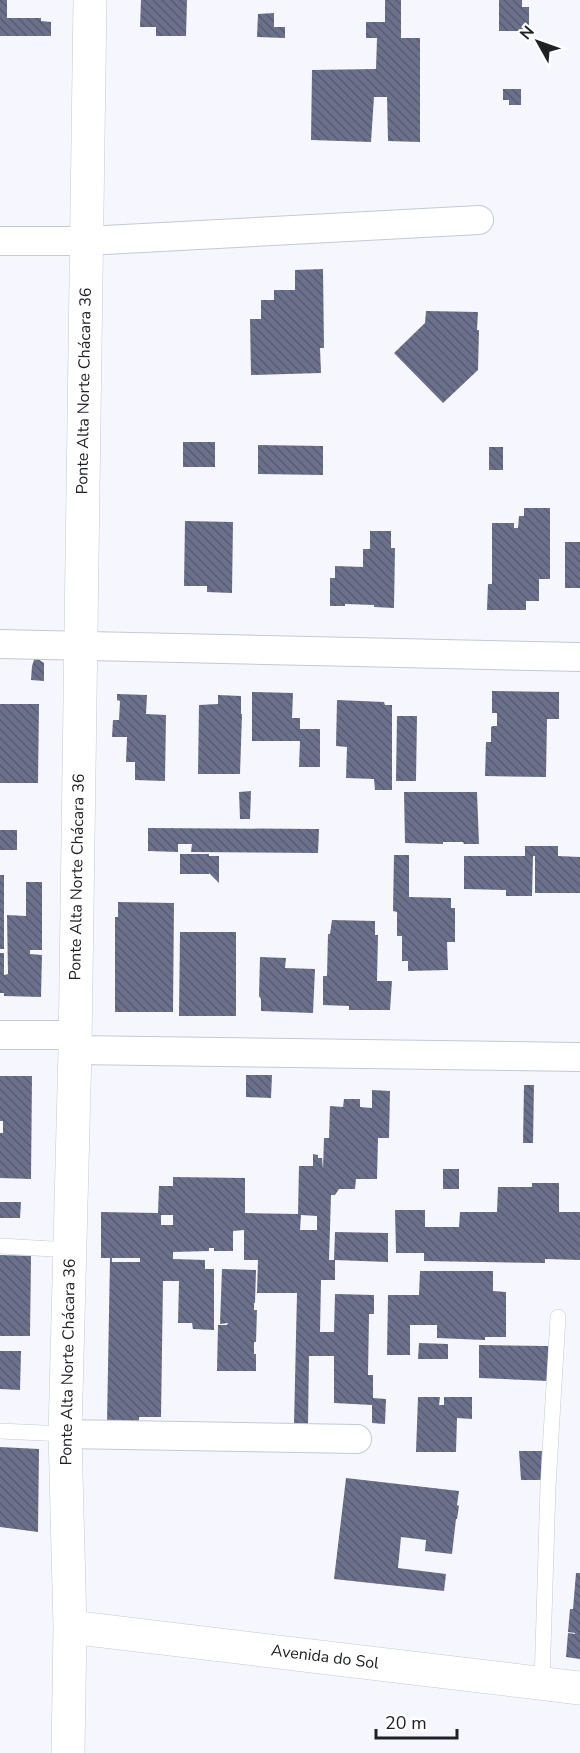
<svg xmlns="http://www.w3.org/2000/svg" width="580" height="1753" font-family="'Nunito Sans',sans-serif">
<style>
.building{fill:url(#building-back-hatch);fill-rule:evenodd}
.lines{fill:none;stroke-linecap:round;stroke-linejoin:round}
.lane-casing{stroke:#c4c8d8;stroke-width:16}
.street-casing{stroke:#c4c8d8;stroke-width:30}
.secondary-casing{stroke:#c4c8d8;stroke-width:34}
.lane{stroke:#fff;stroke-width:15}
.street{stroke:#fff;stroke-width:28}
.secondary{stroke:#fff;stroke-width:33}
.labels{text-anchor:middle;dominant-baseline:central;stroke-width:5;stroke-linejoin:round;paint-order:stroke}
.street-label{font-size:16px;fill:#202127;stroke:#fff}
</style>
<defs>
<pattern id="building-back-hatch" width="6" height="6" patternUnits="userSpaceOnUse" patternTransform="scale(1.5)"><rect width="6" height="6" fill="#6b718b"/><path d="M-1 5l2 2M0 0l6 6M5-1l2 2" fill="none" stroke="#585c72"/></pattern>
</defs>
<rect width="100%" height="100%" fill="#f6f7fe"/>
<!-- building -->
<path class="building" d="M 0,0 L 7,0 L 7,18 L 41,18 L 41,21 L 51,22 L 51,36 L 0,36 Z
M 141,0 L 187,0 L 186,36 L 156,36 L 156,27 L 140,27 Z
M 385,0 L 401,0 L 401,38 L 420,38 L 420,142 L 388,141 L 387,97 L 374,97 L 371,142 L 311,140 L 312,70 L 376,69 L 377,38 L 366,38 L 366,22 L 385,22 Z
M 499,0 L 522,0 L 522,7 L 529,7 L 529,31 L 499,31 Z
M 274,13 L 274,27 L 285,27 L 285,38 L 257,37 L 258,14 Z
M 503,89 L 521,89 L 521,105 L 509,105 L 509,100 L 503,100 Z
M 323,269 L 324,348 L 320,348 L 321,373 L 251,375 L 250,319 L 261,319 L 261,300 L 274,300 L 274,290 L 295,290 L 295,270 Z
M 426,311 L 478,312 L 477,330 L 479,330 L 478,370 L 443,403 L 394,353 L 425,323 Z
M 183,442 L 215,442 L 215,467 L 183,467 Z
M 258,445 L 323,446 L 323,475 L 258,474 Z
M 489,447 L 503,447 L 503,470 L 489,470 Z
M 524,508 L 550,508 L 550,579 L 539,579 L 539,601 L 526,601 L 526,610 L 487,610 L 488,584 L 492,584 L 492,523 L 514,523 L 514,528 L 518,528 L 519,516 L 524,516 Z
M 185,521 L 233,522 L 232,593 L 207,592 L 207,586 L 184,586 Z
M 370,531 L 391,531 L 391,548 L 395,548 L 394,608 L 374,607 L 374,605 L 345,604 L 345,606 L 330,606 L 330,578 L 335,578 L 335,566 L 363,567 L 363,549 L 370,549 Z
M 565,542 L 580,542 L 580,588 L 565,588 Z
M 35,657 L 44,663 L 44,681 L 31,680 L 32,666 Z
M 492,691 L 559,692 L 559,719 L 547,719 L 546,777 L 485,776 L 486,742 L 491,742 L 491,727 L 493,726 L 497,726 L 497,713 L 492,713 Z
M 252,692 L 293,693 L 292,718 L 300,718 L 300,729 L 320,729 L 320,767 L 299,767 L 300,741 L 252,741 Z
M 117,694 L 147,695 L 146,714 L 166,715 L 165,781 L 135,780 L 135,762 L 126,762 L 127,737 L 112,737 L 113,720 L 119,720 L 120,701 L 117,700 Z
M 218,695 L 241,696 L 241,714 L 242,714 L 240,774 L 198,774 L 199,705 L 218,704 Z
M 337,700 L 384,702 L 385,705 L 392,705 L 392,790 L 375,790 L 374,779 L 346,778 L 347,747 L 336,746 Z
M 0,704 L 39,704 L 38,783 L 0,783 Z
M 397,716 L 417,716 L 416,781 L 396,781 Z
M 251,791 L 250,819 L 240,819 L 239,792 Z
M 404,792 L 477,792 L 479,844 L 464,844 L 463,842 L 443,842 L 443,844 L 405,843 Z
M 148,828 L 319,829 L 318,853 L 191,852 L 192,844 L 178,844 L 178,852 L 148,851 Z
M 0,830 L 17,830 L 17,850 L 0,850 Z
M 525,846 L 558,846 L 558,856 L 580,857 L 580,893 L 535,893 L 535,856 L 533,856 L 532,896 L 506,896 L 506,890 L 464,889 L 464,856 L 525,856 Z
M 180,854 L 209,854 L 209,856 L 219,856 L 219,883 L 209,873 L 209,874 L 180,874 Z
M 394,855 L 409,855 L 409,897 L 451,898 L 451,908 L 455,908 L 455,942 L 447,942 L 448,970 L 408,971 L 408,961 L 402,961 L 402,936 L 397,936 L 397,912 L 393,911 Z
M 0,875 L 4,875 L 4,949 L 0,949 Z
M 26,882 L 42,882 L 42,950 L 30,950 L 30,954 L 42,955 L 41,997 L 4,996 L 4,993 L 0,993 L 0,953 L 4,953 L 4,975 L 8,974 L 7,915 L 26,916 Z
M 118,902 L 174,903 L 173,1012 L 115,1012 L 115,917 L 118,917 Z
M 332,920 L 375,921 L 375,935 L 378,935 L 377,981 L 392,981 L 390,1010 L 349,1010 L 349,1006 L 323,1005 L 323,976 L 327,976 L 328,934 L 330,934 Z
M 180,932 L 236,932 L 236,1016 L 179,1016 Z
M 260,957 L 286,958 L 285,968 L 315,969 L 313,1013 L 261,1011 L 261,999 L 259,996 Z
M 246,1075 L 272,1075 L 271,1098 L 246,1097 Z
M 0,1076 L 32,1076 L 31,1179 L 0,1178 L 0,1133 L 3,1133 L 3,1121 L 0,1121 Z
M 524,1085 L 534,1085 L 533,1143 L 523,1143 Z
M 372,1090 L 390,1091 L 389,1138 L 378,1138 L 377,1179 L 356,1179 L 355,1189 L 339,1189 L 335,1195 L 331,1195 L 329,1260 L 334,1260 L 335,1232 L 388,1233 L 388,1262 L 335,1260 L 335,1280 L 321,1280 L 320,1332 L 334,1332 L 335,1294 L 374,1295 L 374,1314 L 369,1314 L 368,1375 L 373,1375 L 373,1398 L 386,1399 L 385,1424 L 372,1423 L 372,1405 L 334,1403 L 334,1356 L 309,1356 L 308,1425 L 294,1425 L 297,1293 L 257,1293 L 258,1260 L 244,1260 L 244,1230 L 233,1231 L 233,1251 L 214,1251 L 214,1248 L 209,1248 L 209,1251 L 173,1252 L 173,1259 L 205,1260 L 205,1269 L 214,1269 L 214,1330 L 193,1329 L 192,1323 L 178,1323 L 179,1281 L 163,1281 L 161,1417 L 139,1417 L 139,1423 L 107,1423 L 110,1258 L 101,1258 L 101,1212 L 158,1213 L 159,1186 L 173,1186 L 173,1177 L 245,1178 L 245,1213 L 298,1214 L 299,1166 L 313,1166 L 313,1154 L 318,1155 L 318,1158 L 322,1158 L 323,1169 L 324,1138 L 329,1138 L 330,1106 L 343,1107 L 344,1099 L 360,1099 L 360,1107 L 372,1108 ZM 161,1215 L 173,1215 L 173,1225 L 161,1225 ZM 301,1215 L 317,1216 L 317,1230 L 300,1230 ZM 112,1258 L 140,1258 L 140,1262 L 112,1262 Z
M 443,1169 L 459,1169 L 459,1189 L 443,1189 Z
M 532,1183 L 559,1183 L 559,1212 L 580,1212 L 580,1260 L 545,1259 L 545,1263 L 424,1261 L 424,1253 L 396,1253 L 395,1210 L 425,1210 L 425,1227 L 459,1227 L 460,1212 L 497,1212 L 498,1187 L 532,1187 Z
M 0,1202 L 21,1202 L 20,1218 L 0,1218 Z
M 0,1255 L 31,1256 L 30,1336 L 0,1336 Z
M 222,1269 L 256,1270 L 255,1303 L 254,1303 L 254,1310 L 257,1310 L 256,1342 L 254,1342 L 254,1354 L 256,1354 L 256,1371 L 217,1371 L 218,1325 L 227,1325 L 228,1323 L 220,1324 Z
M 420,1271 L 493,1271 L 493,1291 L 506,1292 L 506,1337 L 485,1337 L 485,1340 L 437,1338 L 437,1325 L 410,1325 L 410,1355 L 387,1355 L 388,1295 L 419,1295 Z
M 419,1343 L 448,1344 L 448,1359 L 418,1359 Z
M 479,1345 L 548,1346 L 548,1381 L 479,1378 Z
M 0,1351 L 21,1351 L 20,1390 L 0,1389 Z
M 418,1397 L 440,1397 L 439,1405 L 444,1405 L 444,1397 L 472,1397 L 472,1419 L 457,1418 L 456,1452 L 416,1452 Z
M 0,1447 L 39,1449 L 38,1532 L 0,1527 Z
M 519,1451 L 542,1451 L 541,1480 L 521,1480 Z
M 346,1478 L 459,1491 L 457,1505 L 459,1506 L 457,1519 L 456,1519 L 452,1554 L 425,1551 L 426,1540 L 401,1537 L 398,1568 L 446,1574 L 444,1591 L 334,1579 Z
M 576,1573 L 580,1573 L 580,1659 L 566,1657 L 568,1633 L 575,1634 L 575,1633 L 568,1632 L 570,1609 L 573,1609 Z"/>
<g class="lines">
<!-- lane casing -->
<g class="lane-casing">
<path id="lane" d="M 0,1246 L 70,1250
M 0,1431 L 65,1434
M 542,1683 L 548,1486 L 558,1317"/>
</g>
<!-- street casing -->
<g class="street-casing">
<path id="street" d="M 0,241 L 86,241 L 479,220
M 0,644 L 580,657
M 0,1035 L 75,1035
M 75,1050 L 580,1057
M 65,1434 L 357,1439"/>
</g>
<!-- secondary casing -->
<g class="secondary-casing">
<path id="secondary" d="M 70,1627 L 580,1688
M 68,1753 L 70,1627 L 65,1434 L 75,1050 L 90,0"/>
</g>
<!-- lane -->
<use href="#lane" class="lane"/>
<!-- street -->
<use href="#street" class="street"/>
<!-- secondary -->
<use href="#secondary" class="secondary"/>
</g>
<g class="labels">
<!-- street labels -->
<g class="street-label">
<text transform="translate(84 391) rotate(-89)">Ponte Alta Norte Chácara 36</text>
<text transform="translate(77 877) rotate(-89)">Ponte Alta Norte Chácara 36</text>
<text transform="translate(68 1362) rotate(-89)">Ponte Alta Norte Chácara 36</text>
<text transform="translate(325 1657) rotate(7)">Avenida do Sol</text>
</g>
</g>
<!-- north arrow -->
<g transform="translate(538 42) rotate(310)" stroke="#ffffff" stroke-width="4.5" paint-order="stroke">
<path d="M0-4.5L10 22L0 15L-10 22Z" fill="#202127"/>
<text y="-9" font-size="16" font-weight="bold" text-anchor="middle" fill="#202127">N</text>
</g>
<!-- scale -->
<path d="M376 1729v9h81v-9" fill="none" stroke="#202127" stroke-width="3"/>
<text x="385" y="1729" font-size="18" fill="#202127" stroke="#ffffff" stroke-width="4.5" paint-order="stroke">20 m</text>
</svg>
